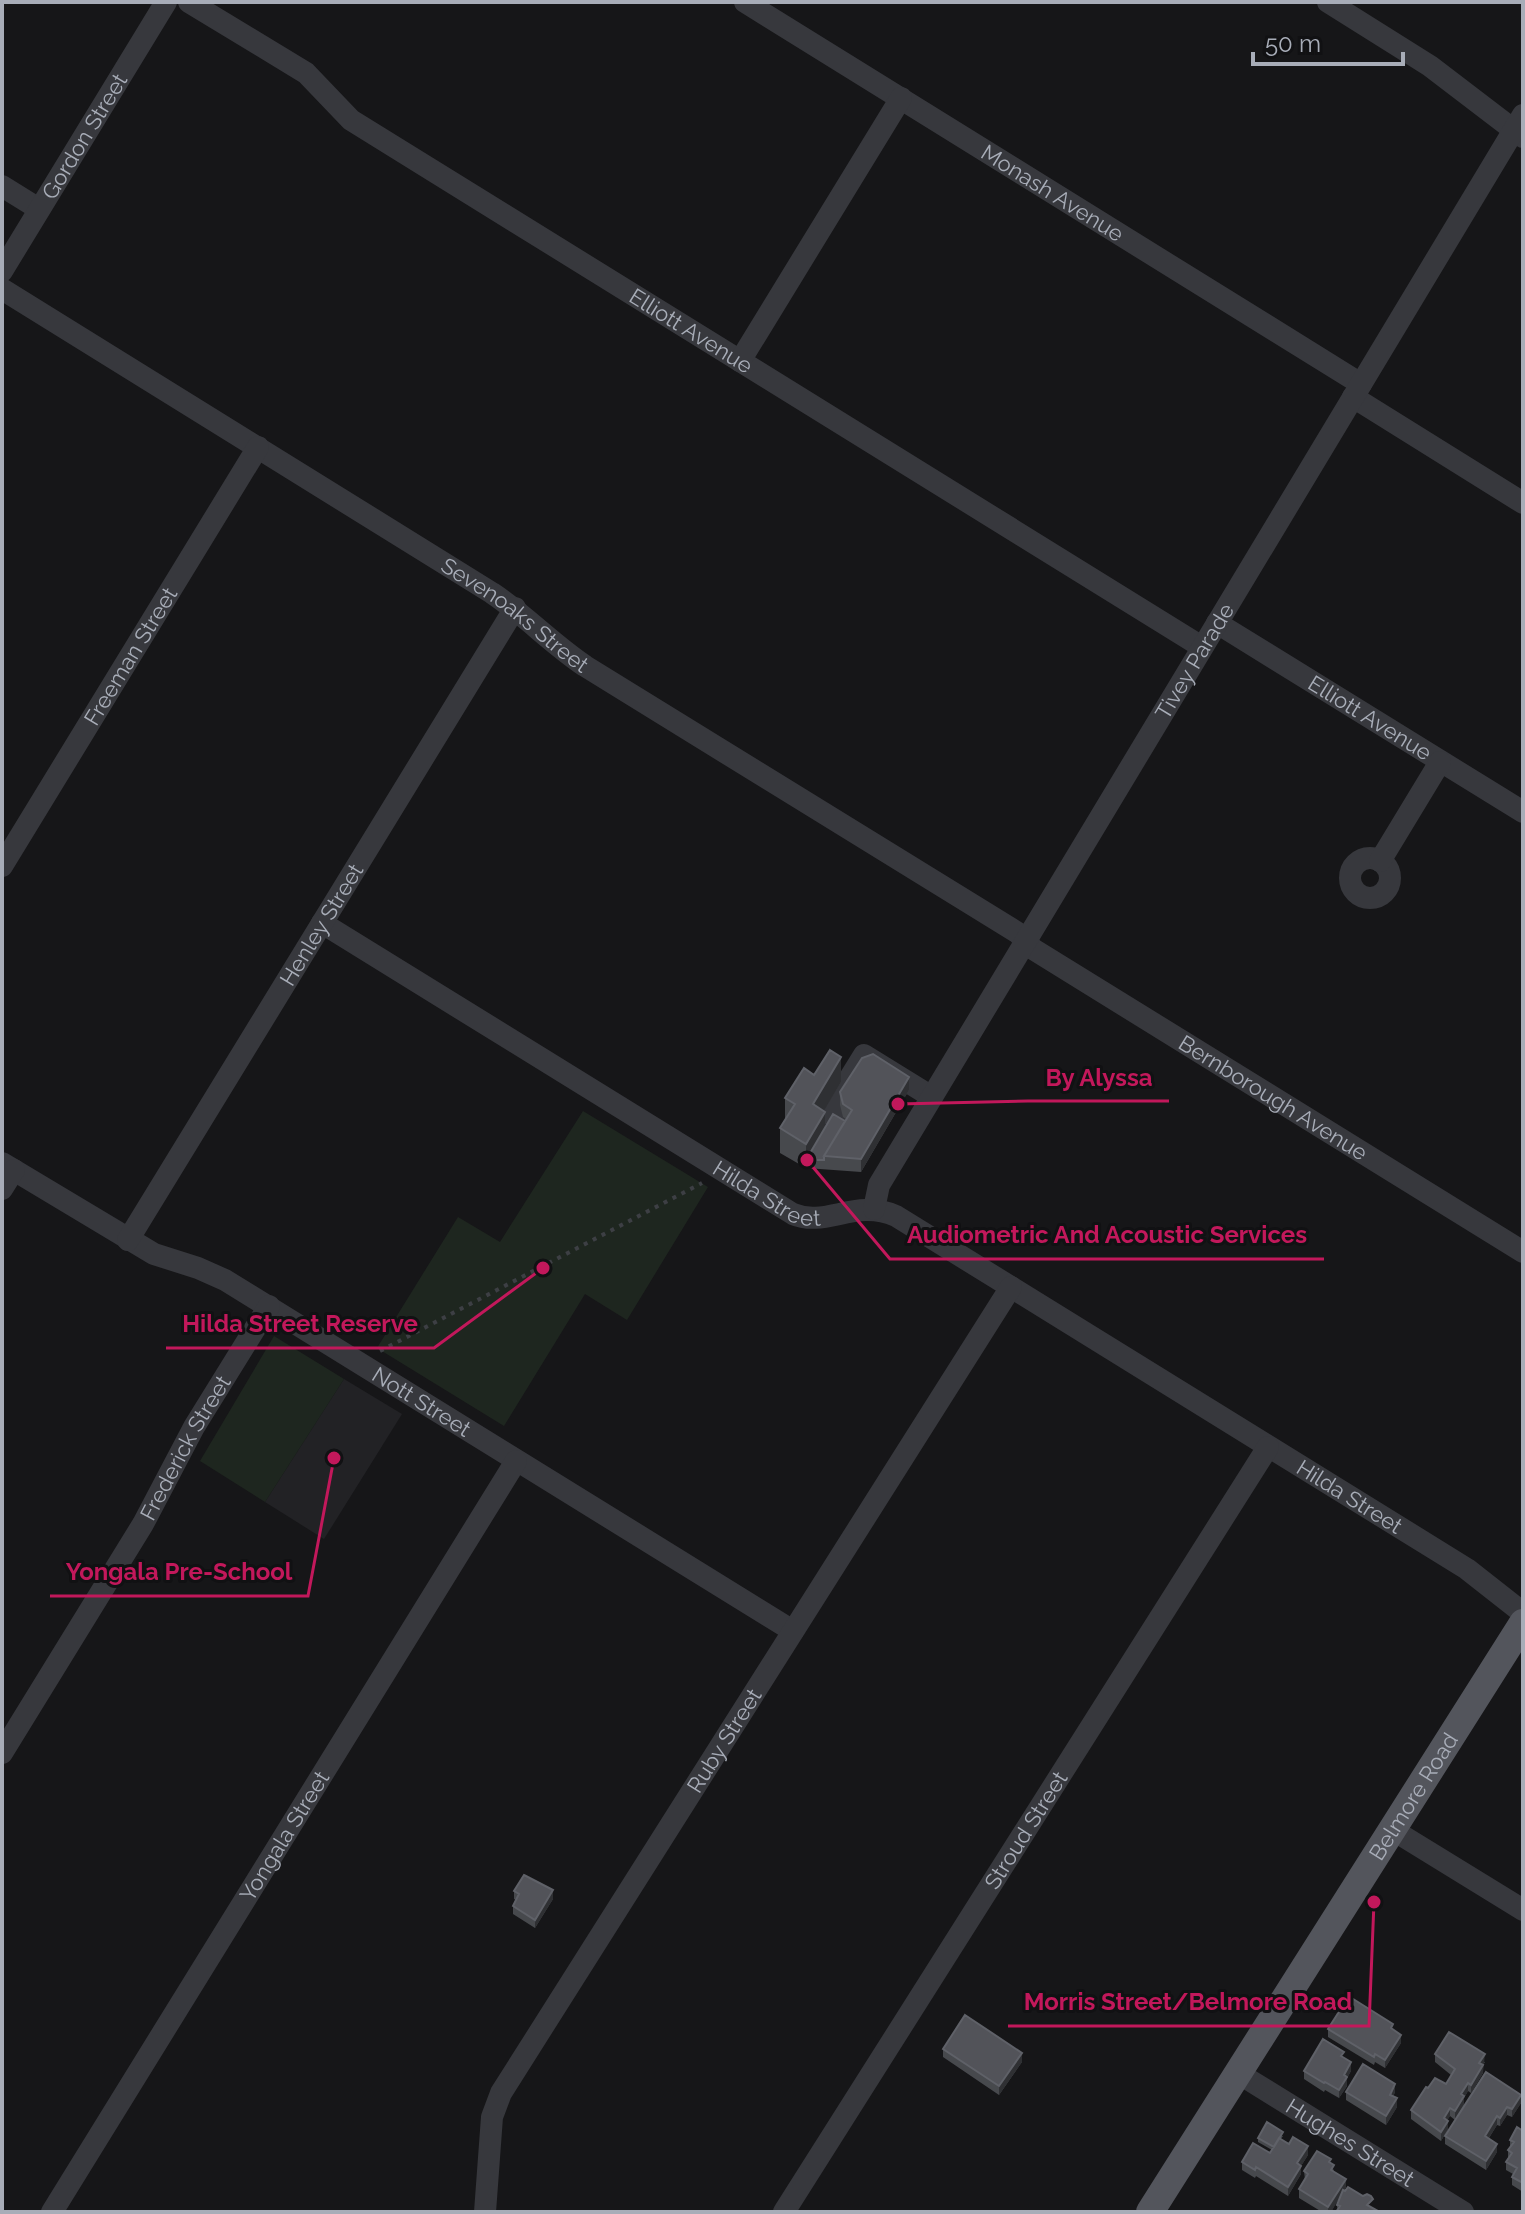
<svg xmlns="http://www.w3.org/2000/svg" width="1525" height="2214" font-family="Raleway,sans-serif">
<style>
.built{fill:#222225}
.green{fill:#1e261f}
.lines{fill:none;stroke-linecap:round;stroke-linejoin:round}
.path{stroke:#3d3f44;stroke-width:4;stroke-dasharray:4 6;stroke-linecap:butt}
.minor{stroke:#37383d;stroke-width:22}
.major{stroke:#53555c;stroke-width:28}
.wall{fill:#47494d}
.shaded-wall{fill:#2f3033}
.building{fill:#525359;stroke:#5f6168;stroke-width:2}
.labels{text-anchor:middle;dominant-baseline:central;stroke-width:6;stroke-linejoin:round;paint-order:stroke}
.street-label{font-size:22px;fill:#a8adb8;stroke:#111113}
.leader{fill:none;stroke:#c2185b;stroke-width:3}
.callout-dot{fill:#c2185b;stroke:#111113;stroke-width:3}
.callout-label{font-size:24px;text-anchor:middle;font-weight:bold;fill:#c2185b;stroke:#111113;stroke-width:6;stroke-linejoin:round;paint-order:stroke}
</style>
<rect width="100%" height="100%" fill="#161618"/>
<!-- built -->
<path class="built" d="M 344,1379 L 402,1414 L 324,1539 L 265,1502 Z"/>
<!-- green -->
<path class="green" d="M 583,1111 L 708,1187 L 627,1320 L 585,1294 L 504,1426 L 377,1348 L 458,1217 L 500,1242 Z
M 274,1336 L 344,1379 L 265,1502 L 200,1461 Z"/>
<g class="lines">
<!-- path -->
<path class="path" d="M 380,1351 L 702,1183"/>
<!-- minor -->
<g class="minor">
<path id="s1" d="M 189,2 L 306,73 L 351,120 L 1202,647"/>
<path id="s2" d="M 745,2 L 1361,384"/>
<path d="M 1328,2 L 1430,66 L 1523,137"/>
<path d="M 2,186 L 39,209"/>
<path id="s3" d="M 2,271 L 166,2"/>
<path id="s4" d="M 2,289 L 492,593 C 525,615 552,644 585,666 L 1018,933 L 1033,949 L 1523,1252"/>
<path d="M 740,361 L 901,98"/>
<path d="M 1353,397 L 1523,503"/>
<path id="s5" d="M 1217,623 L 1523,812"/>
<circle cx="1370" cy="878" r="20"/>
<path d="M 1380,861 L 1440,762"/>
<path id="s6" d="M 2,866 L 258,447"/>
<path id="s7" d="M 322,923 L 793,1214 C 826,1228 855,1198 896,1216 L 1467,1569 L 1523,1613"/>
<path d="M 847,1126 L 828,1113 L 864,1055 L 932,1097"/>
<path id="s8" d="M 2,1163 L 154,1254 L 198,1268 L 225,1280 L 793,1631"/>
<path d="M 2,1189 L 14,1170"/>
<path id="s9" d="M 874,1209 L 879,1185 L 1523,115"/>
<path id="s10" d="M 128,1240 L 515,608"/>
<path id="s11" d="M 2,1753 L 143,1524 L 194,1427 L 269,1306"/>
<path d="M 1393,1830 L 1523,1910"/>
<path id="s12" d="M 1238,2073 L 1463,2212"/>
<path id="s13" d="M 52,2212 L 516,1461"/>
<path id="s14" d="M 485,2212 L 492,2117 L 501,2093 L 1011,1287"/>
<path id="s15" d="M 784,2212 L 1268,1447"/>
</g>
<!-- major -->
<path class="major" id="s16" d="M 1150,2212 L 1523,1623"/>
</g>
<!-- wall -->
<path class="wall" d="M 814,1075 L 841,1082 L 823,1111 L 825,1128 L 845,1121 L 846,1119 L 843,1117 L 840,1105 L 840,1092 L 909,1090 L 861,1172 L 806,1168 L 780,1153 L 780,1128 L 785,1120 L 785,1098 Z
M 514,1891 L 553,1899 L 535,1928 L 513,1914 L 513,1906 L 516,1900 L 514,1899 Z
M 1328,2029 L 1393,2030 L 1401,2043 L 1385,2068 L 1375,2062 L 1374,2065 L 1328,2037 Z
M 943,2049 L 1022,2062 L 999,2095 L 943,2057 Z
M 1435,2054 L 1485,2062 L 1483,2065 L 1483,2073 L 1471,2093 L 1468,2091 L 1464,2098 L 1464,2105 L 1455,2120 L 1450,2116 L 1447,2120 L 1448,2129 L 1441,2141 L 1411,2119 L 1411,2110 L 1428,2088 L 1446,2084 L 1451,2075 L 1435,2062 Z
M 1344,2058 L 1351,2071 L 1347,2078 L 1347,2086 L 1339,2098 L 1325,2090 L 1324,2092 L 1304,2079 L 1304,2071 Z
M 1486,2072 L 1521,2103 L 1512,2117 L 1507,2115 L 1500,2126 L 1497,2125 L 1489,2138 L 1497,2152 L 1486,2170 L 1445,2144 L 1445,2136 Z
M 1346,2092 L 1395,2092 L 1393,2097 L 1397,2107 L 1386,2125 L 1346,2100 Z
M 1523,2131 L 1523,2192 L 1512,2185 L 1512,2177 L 1513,2174 L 1506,2170 L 1506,2162 L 1508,2158 L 1508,2150 L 1510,2148 L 1510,2140 Z
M 1283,2136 L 1281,2139 L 1308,2155 L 1301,2166 L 1301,2174 L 1288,2196 L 1256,2176 L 1255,2178 L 1242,2170 L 1242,2162 L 1270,2153 L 1272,2150 L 1258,2142 L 1258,2138 Z
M 1331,2164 L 1334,2171 L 1346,2187 L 1344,2190 L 1345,2191 L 1348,2187 L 1337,2209 L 1337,2205 L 1341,2194 L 1331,2212 L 1322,2212 L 1299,2198 L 1299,2189 L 1305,2180 L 1304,2171 Z"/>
<!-- shaded-wall -->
<path class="shaded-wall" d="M 841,1057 L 841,1082 L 813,1129 L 813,1104 Z
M 909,1077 L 909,1090 L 861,1172 L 861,1159 Z
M 825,1112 L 825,1136 L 806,1160 L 806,1144 Z
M 553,1890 L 553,1899 L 535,1928 L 535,1920 Z
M 1401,2035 L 1401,2043 L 1385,2068 L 1385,2060 Z
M 1022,2053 L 1022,2062 L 999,2095 L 999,2086 Z
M 1485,2054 L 1483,2073 L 1471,2093 L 1471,2085 L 1479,2063 Z
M 1351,2062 L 1351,2071 L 1347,2078 L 1347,2086 L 1339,2098 L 1339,2090 L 1344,2075 Z
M 1468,2083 L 1468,2091 L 1464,2098 L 1464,2105 L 1455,2120 L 1455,2111 L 1461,2094 Z
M 1395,2084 L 1395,2092 L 1390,2104 L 1390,2095 Z
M 1521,2095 L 1521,2103 L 1512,2117 L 1512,2109 Z
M 1397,2098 L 1397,2107 L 1386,2125 L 1386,2116 Z
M 1507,2107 L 1507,2115 L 1500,2126 L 1500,2118 Z
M 1450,2108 L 1450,2116 L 1444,2126 L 1444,2118 Z
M 1497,2116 L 1497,2125 L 1485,2144 L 1485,2136 Z
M 1448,2121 L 1448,2129 L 1441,2141 L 1441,2132 Z
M 1497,2144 L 1497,2152 L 1486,2170 L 1486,2161 Z
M 1308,2146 L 1308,2155 L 1301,2166 L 1301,2174 L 1288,2196 L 1288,2187 L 1297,2163 Z
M 1346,2179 L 1346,2187 L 1331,2212 L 1328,2212 L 1328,2207 Z"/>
<!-- building -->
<path class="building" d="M 830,1050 L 841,1057 L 813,1104 L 825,1112 L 806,1144 L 780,1128 L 795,1104 L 785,1098 L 804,1068 L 814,1075 Z
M 873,1054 L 909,1077 L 861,1159 L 824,1156 L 852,1110 L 843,1104 L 840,1092 L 862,1058 Z
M 833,1114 L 845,1121 L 824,1156 L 824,1160 L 806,1160 Z
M 524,1875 L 553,1890 L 535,1920 L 513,1906 L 519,1894 L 514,1891 Z
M 1350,1997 L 1393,2024 L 1391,2028 L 1401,2035 L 1385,2060 L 1375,2054 L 1374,2057 L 1328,2029 L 1342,2007 L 1344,2008 Z
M 965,2015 L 1022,2053 L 999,2086 L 943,2049 Z
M 1449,2032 L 1485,2054 L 1479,2063 L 1483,2065 L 1471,2085 L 1468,2083 L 1461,2094 L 1464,2096 L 1455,2111 L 1450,2108 L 1444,2118 L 1448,2121 L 1441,2132 L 1411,2110 L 1426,2087 L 1428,2088 L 1435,2078 L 1446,2084 L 1455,2069 L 1435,2054 Z
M 1323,2039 L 1344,2052 L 1341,2056 L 1351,2062 L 1344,2075 L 1347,2077 L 1339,2090 L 1325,2082 L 1324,2083 L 1304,2071 Z
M 1363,2064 L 1395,2084 L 1390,2095 L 1397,2098 L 1386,2116 L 1346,2092 Z
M 1486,2072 L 1521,2095 L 1512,2109 L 1507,2107 L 1500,2118 L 1497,2116 L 1485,2136 L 1497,2144 L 1486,2161 L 1445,2136 Z
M 1267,2122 L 1283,2132 L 1274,2147 L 1258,2138 Z
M 1517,2127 L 1523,2131 L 1523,2183 L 1512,2177 L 1517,2168 L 1506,2162 L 1512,2153 L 1508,2150 L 1514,2142 L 1510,2140 Z
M 1293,2137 L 1308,2146 L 1297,2163 L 1301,2166 L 1288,2187 L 1256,2167 L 1255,2170 L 1242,2162 L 1253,2143 L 1270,2153 L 1279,2138 L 1289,2144 Z
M 1317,2151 L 1331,2159 L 1329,2162 L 1334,2165 L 1331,2170 L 1346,2179 L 1328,2207 L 1299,2189 L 1308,2174 L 1304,2171 Z
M 1348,2187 L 1363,2196 L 1367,2194 L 1371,2196 L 1373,2199 L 1367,2205 L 1378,2211 L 1377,2212 L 1336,2212 L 1340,2206 L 1337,2205 L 1343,2190 L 1345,2191 Z"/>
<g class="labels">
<!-- street labels -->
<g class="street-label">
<text stroke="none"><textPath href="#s3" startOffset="158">Gordon Street</textPath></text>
<text stroke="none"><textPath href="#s2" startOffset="362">Monash Avenue</textPath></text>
<text stroke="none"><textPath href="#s1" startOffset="602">Elliott Avenue</textPath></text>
<text stroke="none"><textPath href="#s4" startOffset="608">Sevenoaks Street</textPath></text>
<text stroke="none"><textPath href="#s6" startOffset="246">Freeman Street</textPath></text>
<text stroke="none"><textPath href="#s9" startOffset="636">Tivey Parade</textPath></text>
<text stroke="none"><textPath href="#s5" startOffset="180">Elliott Avenue</textPath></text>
<text stroke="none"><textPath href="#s10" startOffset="370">Henley Street</textPath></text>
<text stroke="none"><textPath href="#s4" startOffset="1508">Bernborough Avenue</textPath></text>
<text stroke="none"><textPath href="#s7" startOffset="522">Hilda Street</textPath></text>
<text stroke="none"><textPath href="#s8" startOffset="484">Nott Street</textPath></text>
<text stroke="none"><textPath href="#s11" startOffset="356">Frederick Street</textPath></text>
<text stroke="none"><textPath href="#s7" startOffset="1192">Hilda Street</textPath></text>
<text stroke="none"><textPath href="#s14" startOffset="538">Ruby Street</textPath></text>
<text stroke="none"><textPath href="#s16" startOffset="492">Belmore Road</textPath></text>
<text stroke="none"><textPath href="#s15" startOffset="452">Stroud Street</textPath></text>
<text stroke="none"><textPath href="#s13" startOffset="442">Yongala Street</textPath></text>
<text stroke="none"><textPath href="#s12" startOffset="132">Hughes Street</textPath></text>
</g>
</g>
<!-- callouts -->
<path class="leader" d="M898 1104L1028 1101H1169M807 1160L890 1259H1324M543 1268L434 1348H166M334 1458L308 1596H50M1374 1902L1369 2026H1008"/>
<g class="callout-dot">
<circle cx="898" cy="1104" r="8"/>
<circle cx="807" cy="1160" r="8"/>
<circle cx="543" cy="1268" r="8"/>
<circle cx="334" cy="1458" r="8"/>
<circle cx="1374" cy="1902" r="8"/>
</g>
<g class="callout-label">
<text x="1099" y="1086">By Alyssa</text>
<text x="1107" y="1243">Audiometric And Acoustic Services</text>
<text x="300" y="1332">Hilda Street Reserve</text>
<text x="179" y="1580">Yongala Pre-School</text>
<text x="1188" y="2010">Morris Street/Belmore Road</text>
</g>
<!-- border -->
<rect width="1525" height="2214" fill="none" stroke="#a8adb8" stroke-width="8"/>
<!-- scale -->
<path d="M1253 52v12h150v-12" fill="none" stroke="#a8adb8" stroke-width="4"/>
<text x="1265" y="52" font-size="24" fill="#a8adb8" stroke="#111113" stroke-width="6" paint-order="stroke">50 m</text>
</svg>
